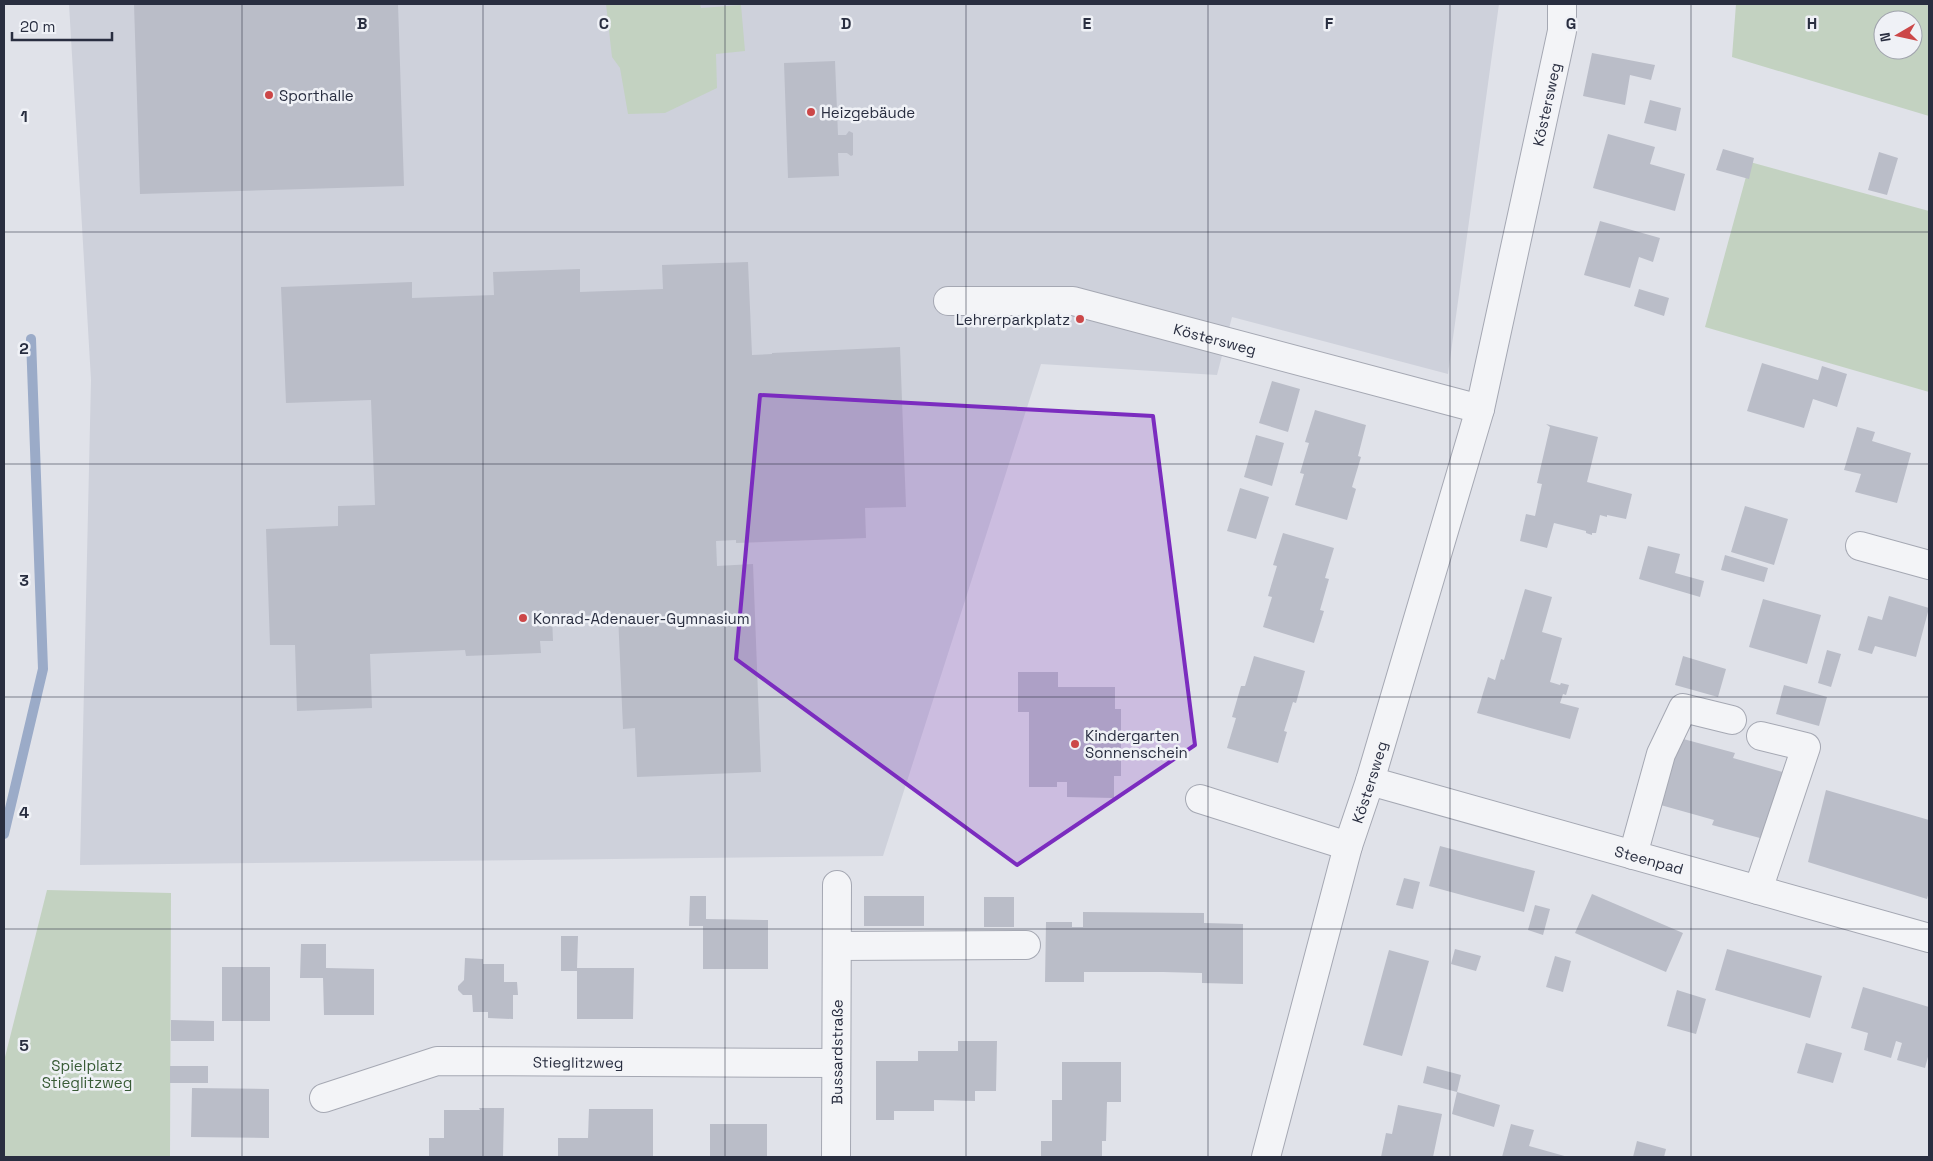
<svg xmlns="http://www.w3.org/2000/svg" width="1933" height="1161" font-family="'Space Grotesk',sans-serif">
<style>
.built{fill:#ced1db}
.green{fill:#c3d2c1;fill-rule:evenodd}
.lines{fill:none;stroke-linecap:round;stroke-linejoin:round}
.stream{stroke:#9babc8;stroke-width:10}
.building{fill:#babdc8}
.minor-casing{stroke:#a5a8b3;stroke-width:30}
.minor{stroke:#f3f4f7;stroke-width:28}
.marked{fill:#7b2cbf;fill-opacity:0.2;stroke:#7b2cbf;stroke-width:4;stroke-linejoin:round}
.grid{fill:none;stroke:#292e40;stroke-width:1;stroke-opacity:0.55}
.poi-dot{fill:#cc4748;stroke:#eff1f6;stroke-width:2}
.labels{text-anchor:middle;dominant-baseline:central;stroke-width:5;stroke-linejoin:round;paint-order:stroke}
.poi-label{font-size:15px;fill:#292e40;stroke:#eff1f6;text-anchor:start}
.street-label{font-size:15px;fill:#292e40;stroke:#eff1f6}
.park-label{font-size:15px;fill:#385b36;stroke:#eff1f6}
.grid-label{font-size:16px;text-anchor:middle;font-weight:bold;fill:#292e40;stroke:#eff1f6;stroke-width:5;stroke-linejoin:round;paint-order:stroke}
</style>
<rect width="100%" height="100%" fill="#e0e2e9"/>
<!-- built -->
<path class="built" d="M 69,4 L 1499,4 L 1448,374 L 1232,317 L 1217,375 L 1041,364 L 883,856 L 80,865 L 91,380 Z"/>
<!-- green -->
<path class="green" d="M 606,4 L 700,4 L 701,8 L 741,5 L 745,51 L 716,54 L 717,88 L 665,113 L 628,114 L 620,68 L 612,57 Z
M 1736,4 L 1929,4 L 1929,116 L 1732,57 ZM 1883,20 L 1913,20 L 1913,50 L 1883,50 Z
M 1750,162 L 1929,211 L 1929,392 L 1705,327 Z
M 47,890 L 171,893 L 170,1157 L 4,1157 L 4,1061 Z"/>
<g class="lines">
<!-- stream -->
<path class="stream" d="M 4,834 L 43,669 L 31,339"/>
</g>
<!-- building -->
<path class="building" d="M 134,4 L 398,4 L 404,186 L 140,194 Z
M 1592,53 L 1655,65 L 1651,80 L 1630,75 L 1625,105 L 1583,96 Z
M 835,61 L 838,135 L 846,135 L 849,131 L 853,133 L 853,155 L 851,156 L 847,153 L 838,153 L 839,176 L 788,178 L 784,63 Z
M 1650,100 L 1681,108 L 1676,131 L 1644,123 Z
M 1608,134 L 1655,147 L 1650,164 L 1685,174 L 1675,211 L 1593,188 Z
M 1723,149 L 1754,158 L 1749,179 L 1716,170 Z
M 1879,152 L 1898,158 L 1887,195 L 1868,190 Z
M 1600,221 L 1660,238 L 1653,262 L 1639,257 L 1630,288 L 1584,275 Z
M 748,262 L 752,355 L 772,354 L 772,353 L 900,347 L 906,507 L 865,508 L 866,538 L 736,543 L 736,540 L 716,541 L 717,566 L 753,564 L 761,772 L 637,777 L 635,728 L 623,729 L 618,614 L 552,617 L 553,641 L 540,641 L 541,653 L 466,656 L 465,650 L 370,654 L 372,708 L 297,711 L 295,645 L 270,645 L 266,529 L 338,526 L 338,506 L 375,505 L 371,400 L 286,403 L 281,287 L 412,282 L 412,298 L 494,295 L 493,272 L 580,269 L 580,292 L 663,289 L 662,265 Z
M 1639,289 L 1669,298 L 1664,316 L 1634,306 Z
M 1762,363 L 1818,380 L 1822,366 L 1847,374 L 1837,407 L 1813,399 L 1804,428 L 1747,411 Z
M 1272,381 L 1300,389 L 1288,432 L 1259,423 Z
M 1315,410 L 1366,425 L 1358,456 L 1361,457 L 1352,487 L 1356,489 L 1347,520 L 1295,505 L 1304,474 L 1300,473 L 1309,443 L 1305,442 Z
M 1546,424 L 1598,437 L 1587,482 L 1632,494 L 1626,519 L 1607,515 L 1607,517 L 1600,515 L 1596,533 L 1592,533 L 1592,535 L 1586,533 L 1586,531 L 1554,523 L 1547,548 L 1520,541 L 1526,514 L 1535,516 L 1542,484 L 1537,483 L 1550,427 Z
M 1857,427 L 1875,432 L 1872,441 L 1911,453 L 1897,503 L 1855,492 L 1861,474 L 1844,470 Z
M 1256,435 L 1284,443 L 1272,486 L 1244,477 Z
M 1240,488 L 1269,497 L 1256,539 L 1227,531 Z
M 1745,506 L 1788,519 L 1774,565 L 1731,552 Z
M 1283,533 L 1334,548 L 1325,578 L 1329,579 L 1320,610 L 1324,611 L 1314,643 L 1263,627 L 1272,597 L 1268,596 L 1277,566 L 1273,565 Z
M 1648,546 L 1680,554 L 1675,573 L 1704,581 L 1700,597 L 1639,579 Z
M 1725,555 L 1768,568 L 1764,582 L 1721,570 Z
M 1525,589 L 1552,597 L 1542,632 L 1562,638 L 1550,682 L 1560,685 L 1561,683 L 1569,685 L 1566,695 L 1563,694 L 1560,703 L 1579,708 L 1570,739 L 1477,713 L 1488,677 L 1495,680 L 1501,659 L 1504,660 Z
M 1889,596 L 1929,608 L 1916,657 L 1875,646 L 1872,654 L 1858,650 L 1868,616 L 1882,620 Z
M 1763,599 L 1821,615 L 1807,664 L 1749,647 Z
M 1827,650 L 1841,654 L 1831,687 L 1818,683 Z
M 1254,656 L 1305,671 L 1296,703 L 1293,702 L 1284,731 L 1287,732 L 1278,763 L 1227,748 L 1236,718 L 1232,717 L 1241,686 L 1245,686 Z
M 1683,656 L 1726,669 L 1718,697 L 1675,685 Z
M 1018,672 L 1058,672 L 1058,687 L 1115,687 L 1115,709 L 1121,709 L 1121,776 L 1114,776 L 1114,798 L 1067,797 L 1067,782 L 1057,782 L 1057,787 L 1029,787 L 1029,712 L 1018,712 Z
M 1784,685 L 1827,697 L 1819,726 L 1776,714 Z
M 1676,737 L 1735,753 L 1733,758 L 1790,774 L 1771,841 L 1712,825 L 1714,820 L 1657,804 Z
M 1826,790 L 1929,820 L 1929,892 L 1927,899 L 1808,862 Z
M 1440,846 L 1535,871 L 1524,912 L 1429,886 Z
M 1404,878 L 1420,882 L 1413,909 L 1396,905 Z
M 1592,894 L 1683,933 L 1666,972 L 1575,933 Z
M 690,896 L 706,896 L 706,919 L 768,920 L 768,969 L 703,969 L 703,926 L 689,926 Z
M 864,896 L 924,896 L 924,926 L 864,926 Z
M 984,897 L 1014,897 L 1014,927 L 984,927 Z
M 1535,905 L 1550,909 L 1543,935 L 1528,930 Z
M 1083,912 L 1204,913 L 1204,923 L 1243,924 L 1243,984 L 1202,983 L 1202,973 L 1163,972 L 1084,972 L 1084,982 L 1045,982 L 1046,922 L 1072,922 L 1072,927 L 1083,927 Z
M 561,936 L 578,936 L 577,968 L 634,968 L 633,1019 L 577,1019 L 577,971 L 561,971 Z
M 301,944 L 326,944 L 326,968 L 374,969 L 374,1015 L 324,1015 L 323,978 L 300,978 Z
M 1455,949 L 1481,956 L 1476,971 L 1451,964 Z
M 1727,949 L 1822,976 L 1810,1018 L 1715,990 Z
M 1389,950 L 1429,961 L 1402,1056 L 1363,1045 Z
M 1555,956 L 1571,961 L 1563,992 L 1546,987 Z
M 465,958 L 483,959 L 483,964 L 504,964 L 504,982 L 517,982 L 518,995 L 513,995 L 513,1019 L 488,1018 L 488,1012 L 473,1012 L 472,995 L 463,995 L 458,990 L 458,986 L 464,980 Z
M 222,967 L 270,967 L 270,1021 L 222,1021 Z
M 1863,987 L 1929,1007 L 1929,1053 L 1925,1068 L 1897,1060 L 1902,1043 L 1896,1041 L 1891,1058 L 1864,1050 L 1868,1033 L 1851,1028 Z
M 1677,990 L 1706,999 L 1696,1034 L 1667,1026 Z
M 171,1020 L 214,1021 L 214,1041 L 171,1041 Z
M 958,1041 L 997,1041 L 996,1091 L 975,1091 L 975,1101 L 934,1100 L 934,1111 L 894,1111 L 894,1120 L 876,1120 L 876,1061 L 918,1061 L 918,1051 L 958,1051 Z
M 1806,1043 L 1842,1053 L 1833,1083 L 1797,1073 Z
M 1062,1062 L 1121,1062 L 1121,1102 L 1107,1102 L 1106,1141 L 1102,1141 L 1102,1157 L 1041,1157 L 1041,1141 L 1052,1141 L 1052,1100 L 1062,1100 Z
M 170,1066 L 208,1066 L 208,1083 L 170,1083 Z
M 1427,1066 L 1461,1075 L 1457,1092 L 1423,1083 Z
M 192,1088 L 269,1089 L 269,1138 L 191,1137 Z
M 1457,1092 L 1500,1105 L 1494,1127 L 1452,1114 Z
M 1398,1105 L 1442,1114 L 1433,1157 L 1381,1157 L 1386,1133 L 1392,1134 Z
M 479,1108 L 504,1108 L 503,1157 L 429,1157 L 429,1138 L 444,1138 L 444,1110 L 480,1110 Z
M 589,1109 L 653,1109 L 653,1157 L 558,1157 L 558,1138 L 588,1138 Z
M 710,1124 L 767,1124 L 767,1157 L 710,1157 Z
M 1511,1124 L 1534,1130 L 1529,1146 L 1568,1157 L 1502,1157 Z
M 1637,1141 L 1666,1149 L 1664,1157 L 1633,1157 Z"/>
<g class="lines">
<!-- minor casing -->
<g class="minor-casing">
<g id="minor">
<path id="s1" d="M 948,301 L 1073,301 L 1480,409"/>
<path d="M 1860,546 L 1929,565"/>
<path id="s2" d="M 1370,781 L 1929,938"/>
<path d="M 1200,799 L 1348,846"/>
<path d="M 1633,855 L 1661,754 L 1683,708 L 1732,720"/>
<path d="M 1758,890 L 1806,747 L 1761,736"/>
<path d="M 837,946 L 1026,945"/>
<path id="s3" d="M 324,1098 L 437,1061 L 836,1063"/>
<path id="s4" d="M 836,1157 L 837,885"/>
<path id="s5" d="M 1266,1157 L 1348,846 L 1370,781 L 1480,409 L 1562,31 L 1562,4"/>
</g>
</g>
<!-- minor -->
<use href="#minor" class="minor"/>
</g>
<!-- marked area -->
<path class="marked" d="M 760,395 L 1153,416 L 1195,745 L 1017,865 L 736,659 Z"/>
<!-- grid -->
<path class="grid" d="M 242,4 L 242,1157M 483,4 L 483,1157M 725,4 L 725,1157M 966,4 L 966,1157M 1208,4 L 1208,1157M 1450,4 L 1450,1157M 1691,4 L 1691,1157M 4,232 L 1929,232M 4,464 L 1929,464M 4,697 L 1929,697M 4,929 L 1929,929"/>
<!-- markers -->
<g class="poi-dot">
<circle cx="269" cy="95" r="5"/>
<circle cx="811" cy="112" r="5"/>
<circle cx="1080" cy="319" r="5"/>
<circle cx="523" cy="618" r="5"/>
<circle cx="1075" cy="744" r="5"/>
</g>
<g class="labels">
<!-- poi labels -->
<g class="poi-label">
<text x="279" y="95">Sporthalle</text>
<text x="821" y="112">Heizgebäude</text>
<text x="1070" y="319" text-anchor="end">Lehrerparkplatz</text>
<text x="533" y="618">Konrad-Adenauer-Gymnasium</text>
<text x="1085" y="735">Kindergarten<tspan x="1085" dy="17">Sonnenschein</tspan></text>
</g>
<!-- street labels -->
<g class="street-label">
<text stroke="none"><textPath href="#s5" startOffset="1090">Köstersweg</textPath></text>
<text stroke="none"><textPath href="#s1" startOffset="272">Köstersweg</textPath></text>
<text stroke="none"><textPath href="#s5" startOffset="389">Köstersweg</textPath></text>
<text stroke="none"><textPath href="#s2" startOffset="290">Steenpad</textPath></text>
<text stroke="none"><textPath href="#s4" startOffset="105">Bussardstraße</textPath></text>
<text stroke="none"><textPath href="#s3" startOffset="260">Stieglitzweg</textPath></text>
</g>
<!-- park labels -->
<g class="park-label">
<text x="87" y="1065">Spielplatz<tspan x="87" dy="17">Stieglitzweg</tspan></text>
</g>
</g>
<g class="grid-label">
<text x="362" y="29">B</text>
<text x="604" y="29">C</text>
<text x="846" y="29">D</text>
<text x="1087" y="29">E</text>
<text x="1329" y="29">F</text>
<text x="1571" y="29">G</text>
<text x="1812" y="29">H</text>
<text x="24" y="122">1</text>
<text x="24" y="354">2</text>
<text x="24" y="586">3</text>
<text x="24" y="818">4</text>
<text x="24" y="1051">5</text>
</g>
<!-- border -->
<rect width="1933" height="1161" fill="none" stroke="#292e40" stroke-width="10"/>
<!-- north arrow -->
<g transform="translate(1898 35) rotate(261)"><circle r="24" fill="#eff1f6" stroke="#a0a3ad"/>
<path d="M0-4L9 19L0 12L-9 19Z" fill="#cc4748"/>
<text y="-8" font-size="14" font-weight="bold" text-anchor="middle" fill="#292e40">N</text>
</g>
<!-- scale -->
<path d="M12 32v8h100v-8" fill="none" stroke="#292e40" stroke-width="2.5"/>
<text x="20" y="32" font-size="15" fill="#292e40" stroke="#eff1f6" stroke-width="4" paint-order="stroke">20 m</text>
</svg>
